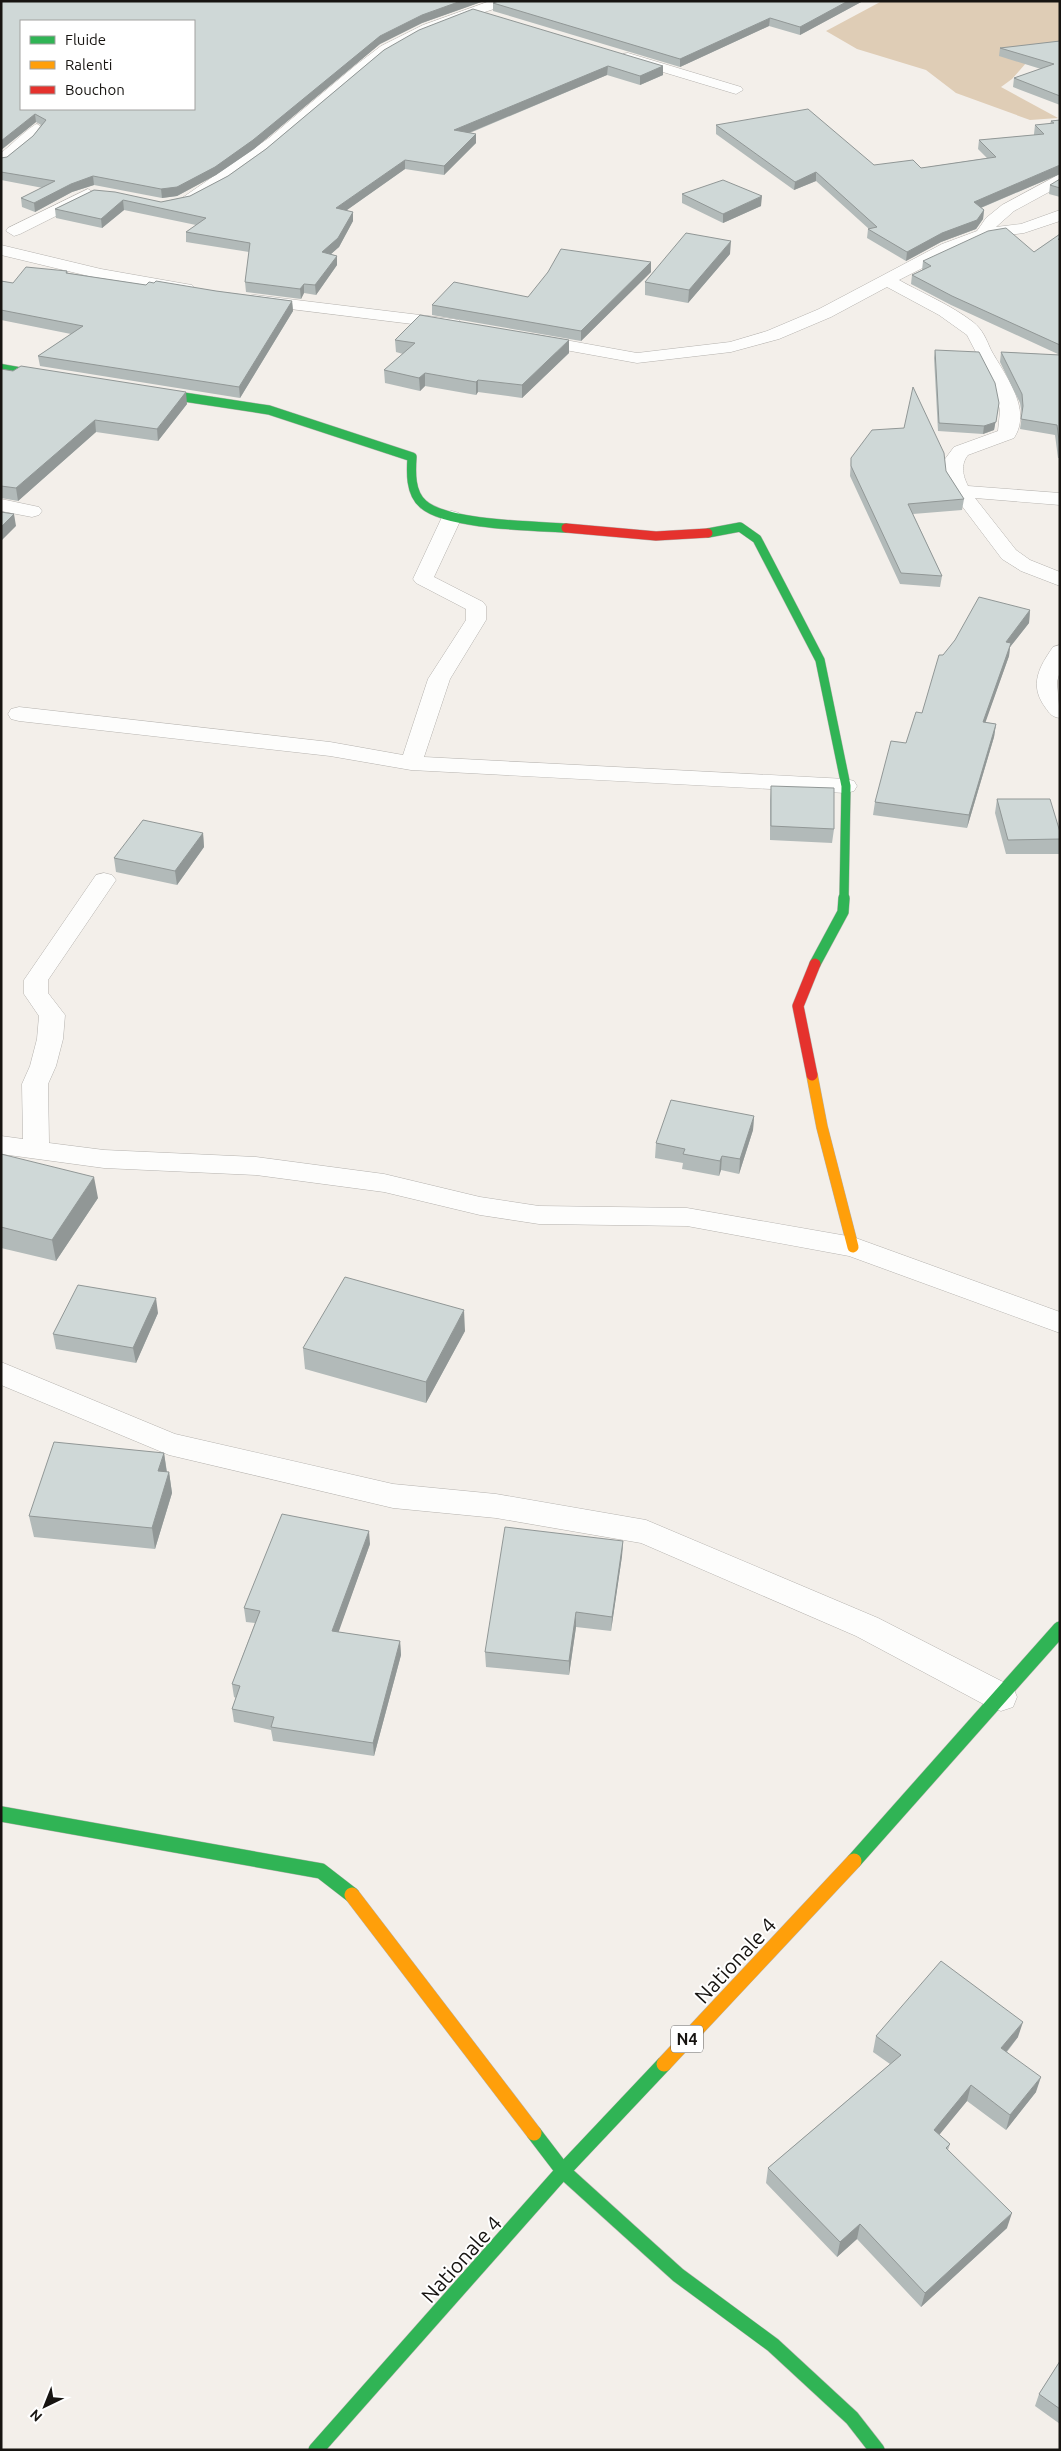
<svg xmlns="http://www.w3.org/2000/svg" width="1061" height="2451" font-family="Ubuntu,sans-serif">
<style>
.forest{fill:#dfcdb6}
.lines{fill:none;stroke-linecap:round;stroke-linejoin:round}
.street-casing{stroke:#b5b2ae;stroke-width:1}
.fast-far3-casing{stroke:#b5b2ae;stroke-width:7}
.fast-far2-casing{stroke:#b5b2ae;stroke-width:10}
.fast-far1-casing{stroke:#b5b2ae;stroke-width:12}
.fast-casing{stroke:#b5b2ae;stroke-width:16}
.slow-far1-casing{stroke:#b5b2ae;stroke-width:12}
.slow-casing{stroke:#b5b2ae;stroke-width:16}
.jam-far1-casing{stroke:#b5b2ae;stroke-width:10}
.jam-casing{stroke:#b5b2ae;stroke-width:12}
.street{fill:#fdfdfc;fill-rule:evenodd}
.fast-far3{stroke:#30b455;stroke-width:6}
.fast-far2{stroke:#30b455;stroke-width:9}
.fast-far1{stroke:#30b455;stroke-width:11}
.fast{stroke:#30b455;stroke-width:15}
.slow-far1{stroke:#ff9f0a;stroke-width:11}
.slow{stroke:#ff9f0a;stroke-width:15}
.jam-far1{stroke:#e5322d;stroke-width:9}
.jam{stroke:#e5322d;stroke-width:11}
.wall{fill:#b2bab9}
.shaded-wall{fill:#919796}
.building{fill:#cfd8d7;stroke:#919796;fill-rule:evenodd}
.labels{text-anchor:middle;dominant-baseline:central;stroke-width:4;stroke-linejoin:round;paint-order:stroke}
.shield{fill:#fff;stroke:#5d5a58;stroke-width:1}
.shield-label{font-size:16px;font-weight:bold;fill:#171411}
.near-street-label{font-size:21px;fill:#171411;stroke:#fff}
</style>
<rect width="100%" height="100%" fill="#f3efea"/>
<!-- forest -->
<path class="forest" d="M 882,1 L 1060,1 L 1060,54 L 1034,54 L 1012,79 L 1001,87 L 1058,118 L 1030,120 L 956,93 L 926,70 L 857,49 L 826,31 Z"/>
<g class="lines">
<!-- street casing -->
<g class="street-casing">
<path id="street" d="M 490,1 L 512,1 L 510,4 C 469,17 427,29 391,52 C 367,67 348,88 327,106 C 287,142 243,174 196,201 L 190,203 L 182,198 L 269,138 L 356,65 L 381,46 L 423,25 Z
M 628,53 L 741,87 L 743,90 L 736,94 L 623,60 L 621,57 L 623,54 Z
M 37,124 L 45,129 L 33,143 L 7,164 L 1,166 L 1,153 C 9,147 30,126 37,124 Z
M 1060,174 L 1060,186 L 1014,211 L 996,227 L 1021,224 L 1060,210 L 1060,221 L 1024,233 L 986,238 L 954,252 L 899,280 C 924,294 951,305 973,322 C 983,330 986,339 991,350 C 1004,374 1033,409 1014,438 L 968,455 C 960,465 963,476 968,486 L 1060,493 L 1060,505 L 975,498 L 1016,550 L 1030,560 L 1060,572 L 1060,586 L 1021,571 L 1002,559 L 962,506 L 946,480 L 944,469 L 945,459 L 954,447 L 998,431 L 1000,411 L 996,391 L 967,335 L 939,315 L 887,287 L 831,317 L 779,339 L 731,352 L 637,363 L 532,344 L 526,343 L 523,339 L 526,335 L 532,334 L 637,353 L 730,342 L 767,331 L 819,309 L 942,244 L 977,231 L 986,218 L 1002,205 Z
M 88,189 L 96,194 L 94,197 L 20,234 L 14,236 L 6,231 L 8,228 Z
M 1,245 L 101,269 L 186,284 L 192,285 L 195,289 L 192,293 L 186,294 L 101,279 L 1,255 Z
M 255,295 L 453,319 L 459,320 L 462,324 L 459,328 L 453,329 L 249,304 L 246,300 L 249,296 Z
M 1,499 L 39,507 L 42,511 L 39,515 L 32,517 L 1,511 Z
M 452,511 L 459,513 L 462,517 L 434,577 L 483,602 L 486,606 L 486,620 L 450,679 L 424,757 L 846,779 L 854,781 L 857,786 L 854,791 L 846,793 L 411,770 L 330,756 L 19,721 L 11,719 L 8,714 L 11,709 L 19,707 L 330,742 L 403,755 L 428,679 L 466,620 L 466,609 L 416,583 L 413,579 L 442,517 L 445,513 Z
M 1060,645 L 1060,671 L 1057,682 L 1060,718 C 1052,717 1050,714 1045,707 C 1029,685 1039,667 1053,647 Z
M 104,873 L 112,875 L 116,880 L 48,980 L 48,993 L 65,1015 L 63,1039 L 56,1066 L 48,1084 L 49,1143 L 104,1150 L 256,1157 L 384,1174 L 480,1197 L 539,1206 L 687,1208 L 853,1237 L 1060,1312 L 1060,1333 L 849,1256 L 687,1226 L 539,1224 L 480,1215 L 384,1192 L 256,1175 L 104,1168 L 1,1154 L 1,1136 L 23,1139 L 22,1084 L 30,1066 L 37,1039 L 39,1016 L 24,994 L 24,980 L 96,875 Z
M 1,1362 L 175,1434 L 393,1484 L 496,1494 L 646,1520 L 878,1618 L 1013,1687 L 1017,1697 L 1013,1707 L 1001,1711 L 989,1707 L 856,1636 L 641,1543 L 496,1518 L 393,1508 L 169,1455 L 1,1385 Z"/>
</g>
<!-- fast-far3 casing -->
<g class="fast-far3-casing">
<path id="fast-far3" d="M 1,367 L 52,376"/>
</g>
<!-- fast-far2 casing -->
<g class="fast-far2-casing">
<path id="fast-far2" d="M 151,392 L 269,410 L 412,457 C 411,472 410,493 423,504 C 446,525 534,526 566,528
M 708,533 L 740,527 L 757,539 L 820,660 L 846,786 L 844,899"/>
</g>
<!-- fast-far1 casing -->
<g class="fast-far1-casing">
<path id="fast-far1" d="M 815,964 L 843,912 L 844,898"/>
</g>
<!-- fast casing -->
<g class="fast-casing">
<path id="fast" d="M 1,1814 L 321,1871 L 352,1895
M 854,1861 L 1060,1629
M 534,2133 L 563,2171 L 678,2275 L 773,2345 L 852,2418 L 877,2450
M 316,2450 L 563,2171 L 664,2064"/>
</g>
<!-- slow-far1 casing -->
<g class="slow-far1-casing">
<path id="slow-far1" d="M 812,1075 L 822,1127 L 853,1247"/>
</g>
<!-- slow casing -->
<g class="slow-casing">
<path id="slow" d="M 352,1895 L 534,2133
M 664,2064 L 854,1861"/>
</g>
<!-- jam-far1 casing -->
<g class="jam-far1-casing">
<path id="jam-far1" d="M 566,528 L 656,536 L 708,533"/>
</g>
<!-- jam casing -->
<g class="jam-casing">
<path id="jam" d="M 812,1075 L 798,1006 L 815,964"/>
</g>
<!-- street -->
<use href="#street" class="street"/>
<!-- fast-far3 -->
<use href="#fast-far3" class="fast-far3"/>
<!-- fast-far2 -->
<use href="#fast-far2" class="fast-far2"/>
<!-- fast-far1 -->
<use href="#fast-far1" class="fast-far1"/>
<!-- fast -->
<use href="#fast" class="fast"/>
<!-- slow-far1 -->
<use href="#slow-far1" class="slow-far1"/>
<!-- slow -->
<use href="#slow" class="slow"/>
<!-- jam-far1 -->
<use href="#jam-far1" class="jam-far1"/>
<!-- jam -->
<use href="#jam" class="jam"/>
</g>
<!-- wall -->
<path class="wall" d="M 1,1 L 484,1 L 422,23 L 380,44 L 254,149 L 216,175 L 177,196 L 162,198 L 94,185 L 72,192 L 35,212 L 22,207 L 21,198 L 43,188 L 1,180 L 1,158 L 7,157 L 33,136 L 41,125 L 36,122 L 1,150 Z
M 499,1 L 863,1 L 800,35 L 769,26 L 680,67 L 493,11 L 493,3 Z
M 1060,41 L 1060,105 L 1013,87 L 1014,78 L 1041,69 L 999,56 L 1000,48 Z
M 384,50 L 663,66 L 663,75 L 640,85 L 607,75 L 470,133 L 476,134 L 476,143 L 444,175 L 405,169 L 347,210 L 353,221 L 339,247 L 331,254 L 337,256 L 337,265 L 316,295 L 304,293 L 301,299 L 246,292 L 245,282 L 249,252 L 186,242 L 186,232 L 196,225 L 124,210 L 102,228 L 56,218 L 55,209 L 94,190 L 161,202 L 190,196 L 228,176 L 266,149 Z
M 1060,120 L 1060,174 L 981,208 L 984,210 L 983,219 L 976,229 L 941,242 L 906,261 L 867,238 L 868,229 L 869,229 L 816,181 L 794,190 L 716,134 L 716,125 L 874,165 L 921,168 L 987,158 L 978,149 L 979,140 L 1034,135 L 1034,134 L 1035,125 L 1050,124 L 1051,121 Z
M 1060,179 L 1060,197 L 1049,194 L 1050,185 Z
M 682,194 L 761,206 L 723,223 L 682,203 Z
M 1060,234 L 1060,355 L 951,305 L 911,284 L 912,275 L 922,270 L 923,261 L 1034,252 Z
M 730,254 L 688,303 L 645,295 L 645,282 Z
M 651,262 L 651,272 L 581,341 L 432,315 L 432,305 L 528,297 Z
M 67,271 L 68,273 L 146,285 L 216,291 L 292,301 L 293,311 L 240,398 L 40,366 L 38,356 L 71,334 L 1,320 L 1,281 L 13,283 Z
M 395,340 L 569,353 L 522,398 L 478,392 L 476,395 L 425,386 L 420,391 L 385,383 L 384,370 L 403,354 L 396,352 Z
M 935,350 L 999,403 L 994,430 L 983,434 L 938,431 L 934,358 Z
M 1001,352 L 1060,355 L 1060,458 L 1058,458 L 1055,435 L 1020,429 L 1022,415 L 1020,403 L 1000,362 Z
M 1,369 L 187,404 L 158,441 L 96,432 L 18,501 L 1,498 Z
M 851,458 L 946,471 L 964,499 L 962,510 L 913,514 L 942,576 L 940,587 L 900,584 L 850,476 Z
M 1030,610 L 1029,623 L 1010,647 L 1009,656 L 985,722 L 996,724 L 994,737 L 967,828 L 873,815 L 875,802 L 922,713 L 943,655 Z
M 771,786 L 834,829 L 832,843 L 770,840 L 770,800 Z
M 997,799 L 1060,832 L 1059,854 L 1006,854 L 995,813 Z
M 203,833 L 204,847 L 177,885 L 116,872 L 114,858 Z
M 754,1116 L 753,1130 L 739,1174 L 721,1170 L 719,1176 L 682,1169 L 683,1163 L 655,1158 L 656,1143 Z
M 1,1154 L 98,1198 L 56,1261 L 1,1248 Z
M 158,1313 L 136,1363 L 56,1349 L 53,1334 Z
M 465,1331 L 426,1403 L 305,1369 L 303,1348 Z
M 164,1453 L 167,1472 L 169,1472 L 172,1493 L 155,1549 L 34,1537 L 29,1516 Z
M 623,1541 L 622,1556 L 611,1631 L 576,1627 L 569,1675 L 486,1667 L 485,1652 Z
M 370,1544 L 338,1632 L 400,1641 L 401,1655 L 374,1756 L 273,1741 L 271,1730 L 234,1722 L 232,1709 L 236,1698 L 234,1697 L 232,1684 L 255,1623 L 246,1622 L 244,1608 Z
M 876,2036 L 1018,2037 L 1007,2052 L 1036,2092 L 1006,2130 L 967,2101 L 939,2134 L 950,2144 L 948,2150 L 1007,2228 L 921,2307 L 857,2239 L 837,2257 L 766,2183 L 768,2168 L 890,2064 L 873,2052 Z
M 1060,2361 L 1060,2424 L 1035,2406 L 1039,2394 Z"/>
<!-- shaded-wall -->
<path class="shaded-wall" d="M 461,1 L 484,1 L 422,23 L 380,44 L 254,149 L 216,175 L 177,196 L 162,198 L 161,189 L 380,36 L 422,15 Z
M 848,1 L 863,1 L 800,35 L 800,27 Z
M 770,18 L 769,26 L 680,67 L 680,59 Z
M 608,66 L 607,75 L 454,139 L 454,130 Z
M 663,66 L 663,75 L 640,85 L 640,76 Z
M 35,114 L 36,122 L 1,150 L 1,141 Z
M 476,134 L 476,143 L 444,175 L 444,166 Z
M 405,160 L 405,169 L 337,217 L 336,208 Z
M 1060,165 L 1060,174 L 973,211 L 974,202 Z
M 816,172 L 816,181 L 794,190 L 795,182 Z
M 93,176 L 94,185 L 72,192 L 35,212 L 34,203 L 71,184 Z
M 762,196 L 761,206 L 723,223 L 723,214 Z
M 123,200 L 124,210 L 102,228 L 101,219 Z
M 984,210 L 983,219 L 976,229 L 941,242 L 906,261 L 907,252 Z
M 353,212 L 353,221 L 339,247 L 323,261 L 322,252 Z
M 731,241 L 730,254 L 688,303 L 689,290 Z
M 337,256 L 337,265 L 316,295 L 315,285 Z
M 651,262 L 651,272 L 581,341 L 581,331 Z
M 304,284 L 304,293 L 301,299 L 300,289 Z
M 292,301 L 293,311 L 240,398 L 239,387 Z
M 569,340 L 569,353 L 522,398 L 522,385 Z
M 425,373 L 425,386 L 420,391 L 419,378 Z
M 478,380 L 478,392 L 476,395 L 476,382 Z
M 186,392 L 187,404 L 158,441 L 157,429 Z
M 999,403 L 994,430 L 983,434 L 984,426 Z
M 95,420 L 96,432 L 18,501 L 16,488 Z
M 14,514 L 16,526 L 1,541 L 1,527 Z
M 1030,610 L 1029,623 L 1010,647 L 1009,656 L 981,735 L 983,722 L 1006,642 Z
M 996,724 L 994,737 L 967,828 L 969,815 Z
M 203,833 L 204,847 L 177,885 L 175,871 Z
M 754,1116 L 753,1130 L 739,1174 L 740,1159 Z
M 722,1156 L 721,1170 L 719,1176 L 720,1161 Z
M 94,1177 L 98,1198 L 56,1261 L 52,1240 Z
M 156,1298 L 158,1313 L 136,1363 L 133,1348 Z
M 464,1310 L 465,1331 L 426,1403 L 426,1382 Z
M 164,1453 L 167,1474 L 158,1471 Z
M 169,1472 L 172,1493 L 155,1549 L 152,1528 Z
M 369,1531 L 370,1544 L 334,1645 L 332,1631 Z
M 623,1541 L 622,1556 L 611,1631 L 612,1617 Z
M 576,1612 L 576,1627 L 569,1675 L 569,1661 Z
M 400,1641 L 401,1655 L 374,1756 L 373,1743 Z
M 1023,2022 L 1018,2037 L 997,2063 L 1001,2048 Z
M 1041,2077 L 1036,2092 L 1006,2130 L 1010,2115 Z
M 971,2085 L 967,2101 L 931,2145 L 934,2130 Z
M 1012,2213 L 1007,2228 L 921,2307 L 925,2293 Z
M 860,2224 L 857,2239 L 837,2257 L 840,2242 Z"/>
<!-- building -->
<path class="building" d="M 1,1 L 461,1 L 422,15 L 380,36 L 253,140 L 215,167 L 177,187 L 161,189 L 93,176 L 71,184 L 34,203 L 21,198 L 55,181 L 1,172 L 1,158 L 7,157 L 33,136 L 46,120 L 35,114 L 1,141 ZM 21,21 L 194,21 L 194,109 L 21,109 Z
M 499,1 L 848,1 L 800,27 L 770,18 L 680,59 L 493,3 Z
M 473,9 L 663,66 L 640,76 L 608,66 L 454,130 L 476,134 L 444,166 L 405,160 L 336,208 L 353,212 L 338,238 L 322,252 L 337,256 L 315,285 L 304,284 L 300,289 L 245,282 L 250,243 L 186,232 L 206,218 L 123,200 L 101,219 L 55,209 L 94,190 L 115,192 L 161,202 L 190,196 L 228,176 L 266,149 L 384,50 L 419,30 Z
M 1060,41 L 1060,96 L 1014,78 L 1054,64 L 1000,48 Z
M 808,109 L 874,165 L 913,160 L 921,168 L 996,157 L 979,140 L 1044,134 L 1035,125 L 1054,123 L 1051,121 L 1060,120 L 1060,165 L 974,202 L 984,210 L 977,220 L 942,233 L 907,252 L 868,229 L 877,227 L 816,172 L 795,182 L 716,125 Z
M 1060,179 L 1060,188 L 1050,185 Z
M 723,180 L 762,196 L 723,214 L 682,194 Z
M 1006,228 L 1034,252 L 1060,234 L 1060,239 L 1058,239 L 1060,241 L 1060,345 L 952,296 L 912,275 L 931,266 L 923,261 L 988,231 Z
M 686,233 L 731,241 L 689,290 L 645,282 Z
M 561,249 L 651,262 L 581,331 L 432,305 L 454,282 L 528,297 L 548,272 Z
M 26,267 L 67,271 L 66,273 L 146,285 L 149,282 L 154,283 L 156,281 L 216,291 L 292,301 L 239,387 L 38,356 L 83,326 L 1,310 L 1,281 L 13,283 Z
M 420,315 L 569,340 L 522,385 L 478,380 L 476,382 L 425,373 L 419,378 L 384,370 L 415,343 L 395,340 Z
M 935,350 L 979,352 L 995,383 L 999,403 L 996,422 L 984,426 L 939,423 Z
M 1001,352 L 1060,355 L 1060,448 L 1057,425 L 1021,419 L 1023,406 L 1022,394 Z
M 21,366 L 186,392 L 157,429 L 95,420 L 16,488 L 1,486 L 1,369 L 13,371 Z
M 913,387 L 944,453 L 946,471 L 964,499 L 908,504 L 942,576 L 901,573 L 851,466 L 851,458 L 872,430 L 904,428 Z
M 1,512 L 14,514 L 1,527 Z
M 979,597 L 1030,610 L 1006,642 L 1011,643 L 983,722 L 996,724 L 969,815 L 875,802 L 891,741 L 906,743 L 916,712 L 922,713 L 939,655 L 943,655 L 955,640 Z
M 771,786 L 834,788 L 834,829 L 771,826 Z
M 997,799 L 1050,799 L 1060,832 L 1060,839 L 1008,840 Z
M 143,820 L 203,833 L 175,871 L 114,858 Z
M 671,1100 L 754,1116 L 740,1159 L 722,1156 L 720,1161 L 683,1154 L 685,1149 L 656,1143 Z
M 1,1154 L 94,1177 L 52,1240 L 1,1227 Z
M 345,1277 L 464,1310 L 426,1382 L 303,1348 Z
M 78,1285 L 156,1298 L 133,1348 L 53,1334 Z
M 54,1442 L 164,1453 L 158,1471 L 169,1472 L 152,1528 L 29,1516 Z
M 282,1514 L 369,1531 L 332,1631 L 400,1641 L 373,1743 L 271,1727 L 274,1717 L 232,1709 L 240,1686 L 232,1684 L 260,1611 L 244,1608 Z
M 505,1527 L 623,1541 L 612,1617 L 576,1612 L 569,1661 L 485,1652 Z
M 941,1961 L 1023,2022 L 1001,2048 L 1041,2077 L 1010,2115 L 971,2085 L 934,2130 L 950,2144 L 946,2148 L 1012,2213 L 925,2293 L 860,2224 L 840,2242 L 768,2168 L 901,2055 L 876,2036 Z
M 1060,2361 L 1060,2409 L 1039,2394 Z"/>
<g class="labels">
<!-- shield labels -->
<rect class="shield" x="671" y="2025.5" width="32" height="27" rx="4"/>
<g class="shield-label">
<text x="687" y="2039">N4</text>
</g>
<!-- near-street labels -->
<g class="near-street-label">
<text transform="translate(735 1960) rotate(-47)">Nationale 4</text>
<text transform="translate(461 2259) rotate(-48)">Nationale 4</text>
</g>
</g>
<!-- border -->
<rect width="1061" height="2451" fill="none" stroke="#171411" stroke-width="5"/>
<!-- legend -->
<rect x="20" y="20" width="175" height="90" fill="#ffffff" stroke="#a2a1a0"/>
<rect x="30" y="36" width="25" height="8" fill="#30b455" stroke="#a2a1a0"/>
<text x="65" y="45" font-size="15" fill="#171411">Fluide</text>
<rect x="30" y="61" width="25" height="8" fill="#ff9f0a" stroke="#a2a1a0"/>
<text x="65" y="70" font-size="15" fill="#171411">Ralenti</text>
<rect x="30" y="86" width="25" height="8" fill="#e5322d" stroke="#a2a1a0"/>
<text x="65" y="95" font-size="15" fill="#171411">Bouchon</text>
<!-- north arrow -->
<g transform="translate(45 2406) rotate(223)" stroke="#ffffff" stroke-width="4" paint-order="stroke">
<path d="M0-4L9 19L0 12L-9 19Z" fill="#171411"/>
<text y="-8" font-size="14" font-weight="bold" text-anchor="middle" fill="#171411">N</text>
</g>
</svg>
